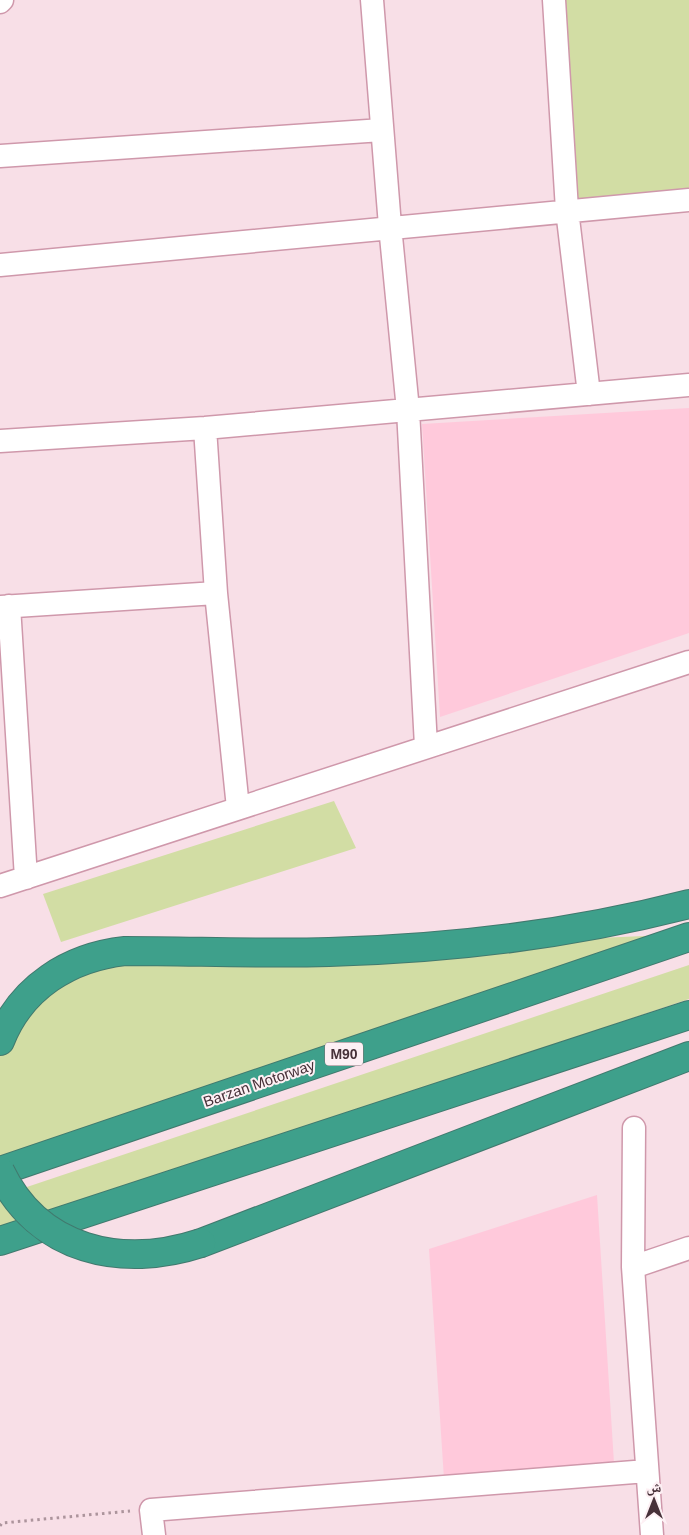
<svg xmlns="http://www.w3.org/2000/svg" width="689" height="1535" font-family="Helvetica,'Noto Naskh Arabic',sans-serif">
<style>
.built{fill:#ffc9db}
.green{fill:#d2dda4}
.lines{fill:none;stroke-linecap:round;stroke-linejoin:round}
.minor-casing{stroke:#cf98ab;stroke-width:25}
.highway-casing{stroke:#41796e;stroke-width:30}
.path{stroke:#ac949c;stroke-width:3;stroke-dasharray:2.5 4;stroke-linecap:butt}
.minor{stroke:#fff;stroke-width:22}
.highway{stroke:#3ea08b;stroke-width:28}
.highway-bridge-casing{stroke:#41796e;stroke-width:30;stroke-linecap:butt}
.highway-bridge{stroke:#3ea08b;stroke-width:28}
.labels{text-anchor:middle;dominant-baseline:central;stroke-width:4;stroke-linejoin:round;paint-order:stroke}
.shield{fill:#fdf0f4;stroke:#7e6a71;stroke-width:1}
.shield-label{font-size:14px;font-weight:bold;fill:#473139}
.street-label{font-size:15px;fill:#473139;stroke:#fdf0f4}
</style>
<rect width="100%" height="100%" fill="#f8dfe7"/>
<!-- built -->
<path class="built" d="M 689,408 L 689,633 L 440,717 L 422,424 Z
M 597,1195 L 614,1463 L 444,1479 L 429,1249 Z"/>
<!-- green -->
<path class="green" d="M 554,0 L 689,0 L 689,200 L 567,210 Z
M 334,801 L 356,848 L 61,942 L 43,894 Z
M 689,934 L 0,1171 L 0,1008 L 37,984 L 145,958 Z
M 689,965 L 689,999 L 0,1232 L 0,1196 Z"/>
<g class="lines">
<!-- minor casing -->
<g class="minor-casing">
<path id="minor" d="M 372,0 L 390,226 L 408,410 L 426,746
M 554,0 L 567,210 L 589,394
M 0,2 L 2,0
M 0,156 L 382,130
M 0,265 L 689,200
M 205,428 L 216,593 L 238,808
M 0,441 L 205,428 L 689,385
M 9,606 L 26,878
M 0,607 L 216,593
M 0,886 L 689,662
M 634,1128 L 633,1267 L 652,1535
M 633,1267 L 689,1248
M 154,1535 L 151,1510 L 647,1471"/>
</g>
<!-- highway casing -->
<g class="highway-casing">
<path id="highway" d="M 0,1041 C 21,987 70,957 125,951 C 193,951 261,954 329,952 C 450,949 572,934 689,904
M 0,1171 L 689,937
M 0,1241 L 689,1015
M 201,1243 L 689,1056"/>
</g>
<!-- path -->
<path class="path" d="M 0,1526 L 2,1523 L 130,1511"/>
<!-- minor -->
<use href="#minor" class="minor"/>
<!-- highway -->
<use href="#highway" class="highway"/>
<!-- highway-bridge casing -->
<g class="highway-bridge-casing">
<path id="highway-bridge" d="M 0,1171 C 38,1251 122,1269 201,1243"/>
</g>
<!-- highway-bridge -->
<use href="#highway-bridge" class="highway-bridge"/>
</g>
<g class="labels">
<!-- shield labels -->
<rect class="shield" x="325" y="1042.5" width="38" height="23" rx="4"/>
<g class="shield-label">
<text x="344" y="1054">M90</text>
</g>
<!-- street labels -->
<g class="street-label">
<text transform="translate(259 1083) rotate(-19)">Barzan Motorway</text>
</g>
</g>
<!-- north arrow -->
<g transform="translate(654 1500)" stroke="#fdf0f4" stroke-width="4" paint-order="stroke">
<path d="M0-4L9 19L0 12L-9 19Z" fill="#473139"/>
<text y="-8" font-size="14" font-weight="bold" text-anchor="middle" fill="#473139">ش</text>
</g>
</svg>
